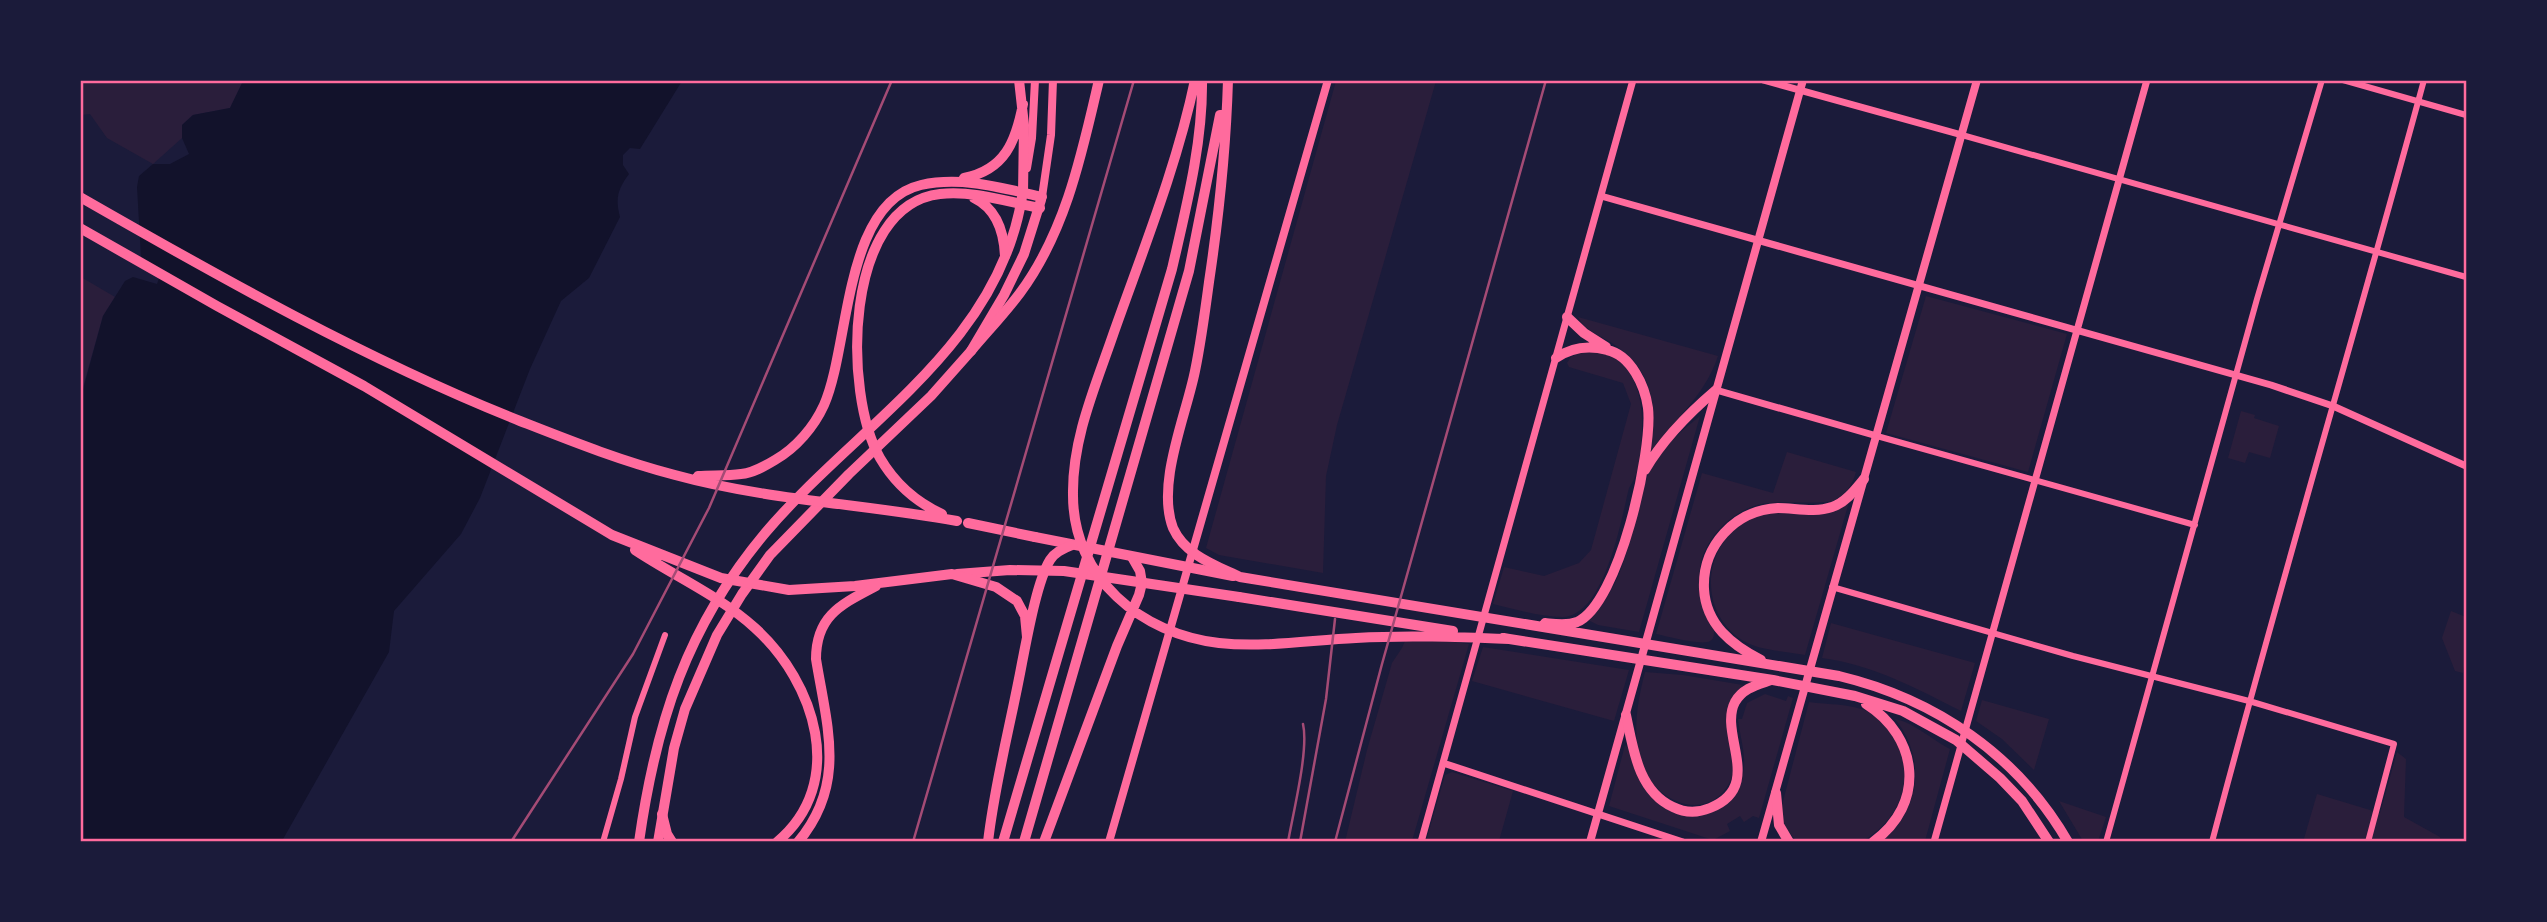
<svg xmlns="http://www.w3.org/2000/svg" width="2547" height="922" font-family="Manrope,sans-serif">
<style>
.green{fill:#2a1e3b}
.water{fill:#12122b}
.lines{fill:none;stroke-linecap:round;stroke-linejoin:round}
.minor{stroke:#ff6b9d;stroke-width:6}
.tertiary{stroke:#ff6b9d;stroke-width:7}
.secondary{stroke:#ff6b9d;stroke-width:8}
.primary{stroke:#ff6b9d;stroke-width:10}
.trunk{stroke:#ff6b9d;stroke-width:10}
.motorway{stroke:#ff6b9d;stroke-width:10}
.rail{stroke:#a44b75;stroke-width:2.5}
.neatline{fill:none;stroke:#ff6b9d;stroke-width:2.5}
</style>
<rect width="100%" height="100%" fill="#1b1b3a"/>
<!-- green -->
<path class="green" d="M 81,81 L 243,81 L 230,108 L 193,115 L 182,125 L 182,138 L 153,164 L 107,138 L 90,114 L 81,115 Z
M 1336,81 L 1436,81 L 1337,425 L 1326,476 L 1323,573 L 1219,555 L 1206,548 Z
M 81,277 L 115,297 L 103,316 L 81,394 Z
M 1926,296 L 2067,334 L 2028,472 L 1886,433 Z
M 1578,317 L 1718,356 C 1704,398 1673,420 1649,454 C 1656,406 1656,372 1612,343 C 1599,335 1585,331 1578,317 Z
M 1581,352 C 1590,352 1601,351 1608,354 C 1643,372 1644,413 1641,446 C 1640,461 1638,475 1629,488 C 1621,520 1605,615 1563,617 C 1540,617 1515,609 1493,604 L 1504,567 L 1544,576 L 1579,563 L 1591,550 L 1631,404 L 1623,383 L 1569,367 L 1567,363 L 1571,357 Z
M 2241,411 L 2255,415 L 2254,418 L 2279,426 L 2270,458 L 2249,452 L 2245,463 L 2228,458 Z
M 1700,416 L 1639,632 L 1598,625 L 1588,620 C 1620,588 1626,556 1637,513 C 1641,498 1644,481 1652,467 C 1664,446 1681,431 1700,416 Z
M 1787,452 L 1856,472 C 1852,486 1846,494 1833,501 C 1808,505 1781,499 1757,505 C 1728,513 1697,546 1700,578 C 1702,595 1710,614 1714,631 C 1714,635 1714,639 1710,641 C 1702,646 1666,636 1656,634 L 1702,473 L 1773,493 Z
M 1849,502 L 1805,655 C 1786,651 1759,651 1742,640 C 1700,613 1701,551 1743,523 C 1765,509 1822,506 1849,502 Z
M 2451,611 L 2466,617 L 2466,654 L 2463,673 L 2455,671 L 2442,638 Z
M 1831,623 L 1975,663 L 1961,711 C 1916,688 1873,665 1822,658 Z
M 1407,636 L 1469,644 L 1412,841 L 1345,842 L 1367,750 L 1392,663 L 1402,648 Z
M 1483,647 L 1629,670 L 1614,721 L 1472,681 Z
M 1645,672 L 1683,675 L 1743,685 L 1734,696 L 1734,771 C 1719,823 1661,810 1643,767 C 1631,737 1637,703 1645,672 Z
M 1765,694 L 1786,701 L 1788,696 L 1793,698 L 1759,818 L 1753,816 L 1744,822 L 1740,816 L 1727,824 L 1730,831 L 1713,840 L 1609,806 L 1625,745 L 1628,748 C 1634,769 1640,791 1659,804 C 1688,826 1732,814 1742,778 C 1748,758 1740,739 1738,719 L 1742,719 L 1747,703 Z
M 1982,700 L 2049,719 L 2034,770 L 2002,739 L 1976,721 Z
M 1809,702 C 1828,705 1855,703 1872,714 C 1913,742 1916,797 1878,830 C 1873,834 1866,840 1860,841 C 1847,845 1815,841 1800,841 L 1795,839 L 1787,830 L 1782,821 L 1781,809 Z
M 1895,719 C 1915,723 1932,740 1950,749 L 1925,841 L 1882,841 C 1921,810 1926,757 1895,719 Z
M 2397,752 L 2406,759 L 2404,817 L 2440,837 L 2440,842 L 2303,842 L 2317,794 L 2380,813 Z
M 1452,772 L 1513,791 L 1499,841 L 1426,841 L 1445,775 Z
M 2059,801 L 2106,817 L 2098,841 L 2083,841 Z"/>
<!-- water -->
<path class="water" d="M 243,81 L 682,81 L 640,149 L 630,148 L 623,155 L 623,165 L 629,174 C 618,189 615,198 620,217 L 589,278 L 561,301 L 530,369 L 480,498 L 461,534 L 394,611 L 389,652 L 282,841 L 81,841 L 82,393 L 103,316 L 125,281 L 133,277 L 157,284 L 159,278 L 141,257 L 137,187 L 139,176 L 153,164 L 170,164 L 189,154 L 182,138 L 182,125 L 193,115 L 230,108 Z"/>
<g class="lines">
<!-- minor -->
<path class="minor" d="M 2343,80 L 2466,115
M 1962,135 L 2466,277
M 1877,436 L 2195,525
M 1832,587 L 2073,656 L 2249,701 L 2394,744 L 2368,842
M 603,842 L 621,779 L 635,717 L 665,635
M 2106,842 L 2257,299 L 2322,80
M 2212,842 C 2279,587 2355,334 2424,80"/>
<!-- tertiary -->
<path class="tertiary" d="M 1763,80 L 1962,135
M 1601,196 L 2271,385 L 2333,406 L 2466,466
M 1716,390 L 1877,436
M 1443,763 L 1683,842
M 1421,842 L 1633,80
M 1934,842 L 2147,80"/>
<!-- secondary -->
<path class="secondary" d="M 1027,168 L 1032,138 L 1035,80
M 1042,197 L 1051,135 L 1053,80
M 1109,842 L 1328,80
M 1590,842 L 1803,80
M 1761,842 L 1977,80"/>
<!-- primary -->
<path class="primary" d="M 639,842 C 656,722 687,626 766,532 C 857,425 998,347 1022,197
M 658,842 L 674,748 L 685,709 L 717,635 L 742,594 L 770,555 L 849,474 L 931,396 L 971,351 L 1004,295 L 1024,254 L 1041,200"/>
<!-- trunk -->
<path class="trunk" d="M 1035,537 L 1233,576
M 957,574 L 1010,570 L 1064,571 L 1239,597"/>
<!-- motorway -->
<path class="motorway" d="M 1019,80 L 1024,125 L 1023,193
M 1195,80 C 1177,166 1143,250 1114,332 C 1096,385 1072,438 1073,495 C 1073,578 1141,634 1219,643 C 1264,648 1311,640 1356,638 C 1407,635 1458,637 1509,639
M 1228,80 C 1226,148 1219,215 1209,282 C 1205,312 1201,342 1195,371 C 1186,416 1156,484 1173,528 C 1185,555 1215,565 1240,577 L 1839,676 C 1935,699 2018,755 2068,842
M 964,178 C 1005,170 1016,141 1023,104
M 80,197 C 223,279 367,360 520,421 C 571,441 621,461 675,475 C 766,500 864,504 957,521
M 974,198 C 997,209 1004,233 1005,256
M 80,228 L 217,306 L 364,386 L 612,535 L 721,578 L 789,590 L 855,586 L 952,574 L 996,587 L 1017,601 L 1025,616 L 1027,637
M 1567,317 L 1584,333 L 1606,347
M 971,351 C 987,332 1005,313 1020,293 C 1066,231 1082,153 1099,80
M 1645,470 C 1663,439 1689,413 1716,390
M 698,476 C 712,475 727,476 741,474 C 753,473 765,466 775,460 C 796,448 814,427 824,405 C 850,347 843,203 921,185 C 962,176 1002,188 1042,197
M 942,514 C 916,502 894,482 880,458 C 843,394 843,205 940,194 C 972,190 1009,202 1040,208
M 968,523 L 1035,537
M 635,550 C 674,576 720,596 755,628 C 815,682 848,783 777,842
M 1239,597 L 1453,631
M 1545,623 C 1555,624 1567,626 1577,622 C 1619,604 1653,450 1648,408 C 1645,386 1631,355 1607,350 C 1588,345 1572,347 1556,358
M 1503,638 L 1773,680 L 1855,696 L 1903,711 L 1956,740 L 2000,778 L 2022,801 L 2049,842
M 1761,660 C 1732,645 1706,625 1704,589 C 1702,546 1735,510 1778,508 C 1795,508 1815,513 1832,507 C 1845,503 1855,490 1864,479
M 1866,704 C 1919,737 1926,804 1873,842
M 1626,715 C 1633,748 1638,791 1673,807 C 1685,813 1698,813 1710,808 C 1765,786 1718,734 1735,702 C 1743,688 1757,685 1771,680
M 1776,793 L 1779,825 L 1789,842
M 662,814 L 667,834 L 672,842
M 798,842 C 847,784 827,727 816,659 C 816,615 842,604 876,586
M 988,842 C 995,781 1011,723 1022,663 C 1027,638 1037,581 1050,560 C 1055,552 1063,549 1072,545
M 1003,842 L 1172,269 C 1186,208 1203,143 1202,80
M 1024,842 L 1189,271 L 1220,115
M 1044,842 L 1117,646 L 1139,595 L 1142,583 L 1140,571 L 1132,557"/>
<!-- rail -->
<path class="rail" d="M 511,842 L 633,654 L 709,508 L 892,80
M 913,842 L 1134,80
M 1288,842 C 1293,813 1309,750 1303,724
M 1300,842 L 1326,699 L 1335,619
M 1335,842 L 1382,664 L 1546,80"/>
</g>
<!-- border -->
<rect width="2547" height="922" fill="none" stroke="#1b1b3a" stroke-width="164"/>
<rect x="82" y="82" width="2383" height="758" class="neatline"/>
</svg>
